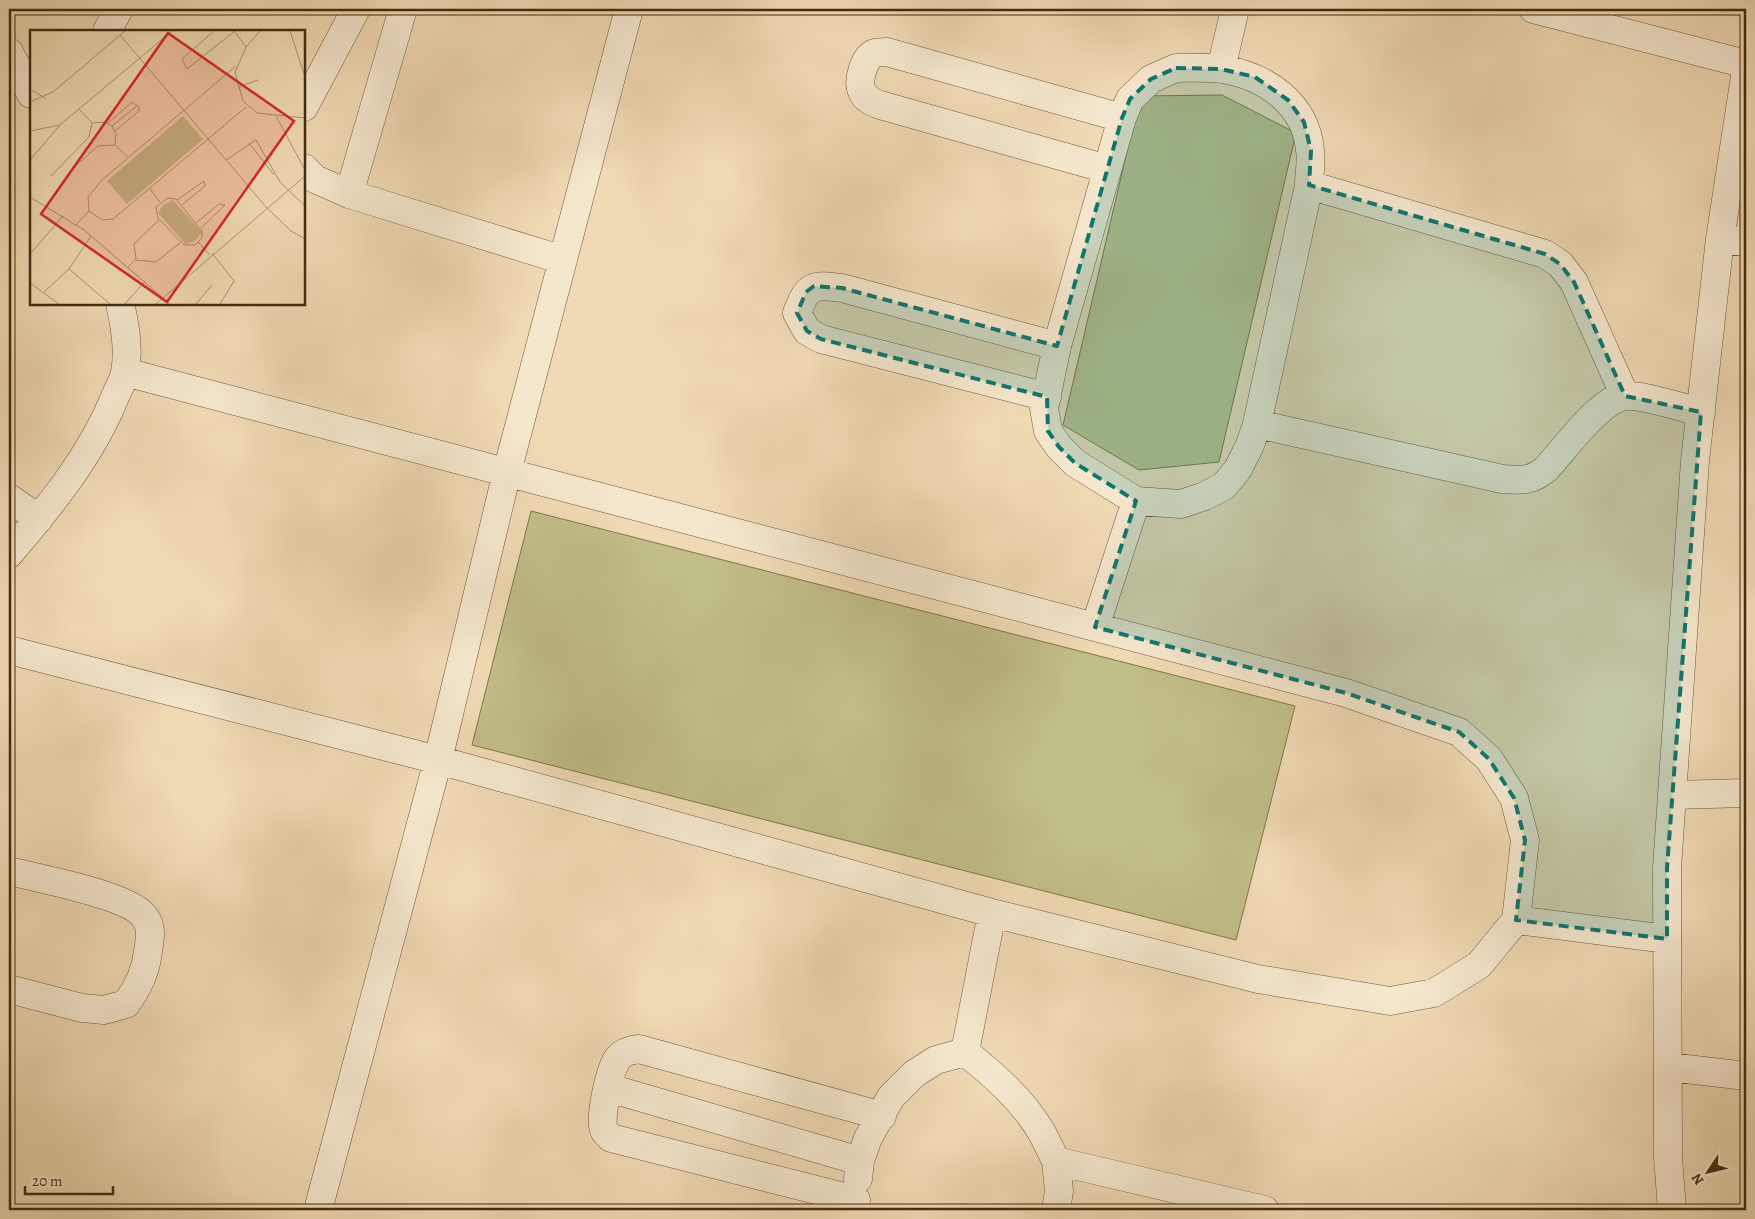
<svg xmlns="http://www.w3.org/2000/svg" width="1755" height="1219" font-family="Alegreya,serif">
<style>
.green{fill:#c0be89;stroke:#81754c}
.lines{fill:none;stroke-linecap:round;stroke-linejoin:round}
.minor-casing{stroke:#6e5839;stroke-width:29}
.minor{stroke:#f5e7ce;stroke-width:28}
.marked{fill:#0f766e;fill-opacity:0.2;stroke:#0f766e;stroke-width:4;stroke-dasharray:10 6;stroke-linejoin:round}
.inset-road{fill:none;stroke:#aa9472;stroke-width:1}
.view{fill:#d62828;fill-opacity:0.15;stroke:#d62828;stroke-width:2.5}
.inset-edge{fill:none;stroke:#422c10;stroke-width:2.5}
</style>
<rect width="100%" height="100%" fill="#f0dab4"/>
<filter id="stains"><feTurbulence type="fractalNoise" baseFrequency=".004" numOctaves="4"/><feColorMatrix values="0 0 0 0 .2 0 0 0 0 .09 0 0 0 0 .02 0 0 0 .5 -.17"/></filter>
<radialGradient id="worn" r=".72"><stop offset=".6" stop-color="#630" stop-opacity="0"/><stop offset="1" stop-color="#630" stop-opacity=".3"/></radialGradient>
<!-- green -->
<path class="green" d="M 1222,95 L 1296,133 L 1219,462 L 1139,470 L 1063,425 L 1140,96 Z
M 531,511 L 1295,706 L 1236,940 L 472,745 Z"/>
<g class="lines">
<!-- minor casing -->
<g class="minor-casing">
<path id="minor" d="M 1533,9 L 1746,64
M 107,31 L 119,9
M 9,52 L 31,94
M 1176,68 C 1191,68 1207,67 1222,69 C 1266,76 1306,104 1310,150 C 1312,161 1309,174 1309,185 L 1257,424 L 1250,445 L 1238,469 L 1224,486 L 1205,496 L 1181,504 L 1136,501 L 1075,463 L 1059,447 L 1048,431 L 1044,408 L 1057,346 L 1122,118 L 1130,99 L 1151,79 Z
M 1221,69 L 1235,9
M 304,107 L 356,9
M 304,168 L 315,179 L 349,194 L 563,260
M 1107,169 L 880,105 C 872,102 865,99 862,91 C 857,81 864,57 875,53 C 878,52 883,52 887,52 L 1122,118
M 1309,185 L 1545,254 L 1560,264 L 1574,282 L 1625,396
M 349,194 L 403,9
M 1720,239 L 1746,242
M 1047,397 L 821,339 L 807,331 L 797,313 C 808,284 813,284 842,288 L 1057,346
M 1257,424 L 1502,479 C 1522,480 1530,482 1546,469 C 1564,450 1600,399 1625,396 C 1641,394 1683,408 1701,412
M 9,498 L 39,519
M 9,554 C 50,506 91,456 115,397 C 118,389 124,380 125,372 C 129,352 125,324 120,304
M 1095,627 L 1136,501
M 9,650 L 438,760 L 992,913 L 1258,979 L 1390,1001 L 1434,993 L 1479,965 L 1516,920 L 1525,840 L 1514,798 L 1489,759 L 1459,732 L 1346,693 L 125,372
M 1673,795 L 1746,793
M 9,871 C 37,878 127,895 143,915 C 153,926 150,938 148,951 C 146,972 138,988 126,1004 L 104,1010 L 82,1008 L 9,989
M 992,913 L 965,1052 C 994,1075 1023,1100 1042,1133 C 1047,1142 1051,1151 1056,1161 L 1265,1210
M 1516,920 L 1667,939
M 1669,1067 L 1746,1076
M 609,1088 L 860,1161
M 1056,1161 L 1059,1191 L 1056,1210
M 858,1179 L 860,1161 L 868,1138 L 891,1097 L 914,1074 L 936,1060 L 965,1052
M 856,1200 L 611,1138 C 609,1136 605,1133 604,1130 C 599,1117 610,1069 618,1058 C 623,1052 631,1050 639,1049 L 882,1116
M 318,1210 L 438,760 L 507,472 L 629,9
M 1672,1210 L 1668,1157 L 1667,868 L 1695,461 L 1720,239 L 1746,70"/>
</g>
<!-- minor -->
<use href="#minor" class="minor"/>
</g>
<!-- marked area -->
<path class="marked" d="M 1176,68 L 1221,69 L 1255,77 L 1288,100 L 1304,122 L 1311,151 L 1309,185 L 1545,254 L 1560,264 L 1574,282 L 1625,396 L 1701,412 L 1667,868 L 1667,939 L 1516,920 L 1525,840 L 1514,798 L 1489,759 L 1459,732 L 1346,693 L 1095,627 L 1136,501 L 1075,463 L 1059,447 L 1048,431 L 1047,397 L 821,339 L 807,331 L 797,313 L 806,292 L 814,286 L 842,288 L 1057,346 L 1122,118 L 1130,99 L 1151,79 Z"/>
<!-- overview -->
<g transform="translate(30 30)">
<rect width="275" height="275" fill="#f0dab4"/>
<path d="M 153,86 L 173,109 L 97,174 L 77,151 ZM 143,170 L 172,202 L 166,210 L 156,215 L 128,183 L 133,175 Z" fill="#c0be89"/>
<path class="inset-road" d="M 184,1 L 152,29 L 157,39 L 205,1M 204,1 L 216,17M 230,1 L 216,17 L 205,42 L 213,71 L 227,83 L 275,88M 260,1 L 275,47M 90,5 L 236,177 L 261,201 L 275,209M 206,36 L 72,150 L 58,167 L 59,181 L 72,190 L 83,189 L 216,77M 208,57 L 228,50M 0,59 L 15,68M 0,72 L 23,62 L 95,1M 49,79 L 62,93M 246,86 L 275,140M 78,93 L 102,72 L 109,77 L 109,81 L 85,101M 82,96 L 108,75M 0,101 L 30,95 L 142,1M 219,113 L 244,145M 0,130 L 30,95M 196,130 L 226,110 L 250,152M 43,138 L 68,116 L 85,115 L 98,127M 21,146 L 59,107 L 62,93 L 75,92 L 82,96 L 86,104 L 85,115M 249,151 L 275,176M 120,159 L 130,172M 0,167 L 54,200 L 140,274M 138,168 L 146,169 L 172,201 L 172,208 L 165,215 L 154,215 L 128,188 L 126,177 ZM 147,170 L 174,151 L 175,156 L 152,175M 166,193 L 189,174 L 195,175 L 171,198M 46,195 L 59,181M 168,212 L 180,225M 182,223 L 204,251 L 190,274M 0,224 L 33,186M 106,230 L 126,232 L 150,213M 98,237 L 106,229 L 104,214 L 129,190M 39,239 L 80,274M 0,253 L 29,274M 14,262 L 39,239 L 61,206M 95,274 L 115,251M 126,274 L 275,146M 166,274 L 182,255"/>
<path class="view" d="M 138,3 L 264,91 L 137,272 L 11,184 Z"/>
<rect width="275" height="275" class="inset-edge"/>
</g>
<!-- margin -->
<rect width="1755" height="1219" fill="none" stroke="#f0dab4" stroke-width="30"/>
<rect x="10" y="10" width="1735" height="1199" fill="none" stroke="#422c10" stroke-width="2.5"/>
<rect x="15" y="15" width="1725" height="1189" fill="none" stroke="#422c10"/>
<!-- north arrow -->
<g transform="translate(1708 1172) rotate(235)" stroke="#f5e7ce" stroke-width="4" paint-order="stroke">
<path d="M0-4L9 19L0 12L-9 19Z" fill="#422c10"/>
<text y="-8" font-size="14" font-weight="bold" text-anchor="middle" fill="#422c10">N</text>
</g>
<!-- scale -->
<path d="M25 1186v8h88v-8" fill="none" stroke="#422c10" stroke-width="2.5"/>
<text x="32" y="1186" font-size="15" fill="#422c10" stroke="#f5e7ce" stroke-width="4" paint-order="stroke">20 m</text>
<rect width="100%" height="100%" filter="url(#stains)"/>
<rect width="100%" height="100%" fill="url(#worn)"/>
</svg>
